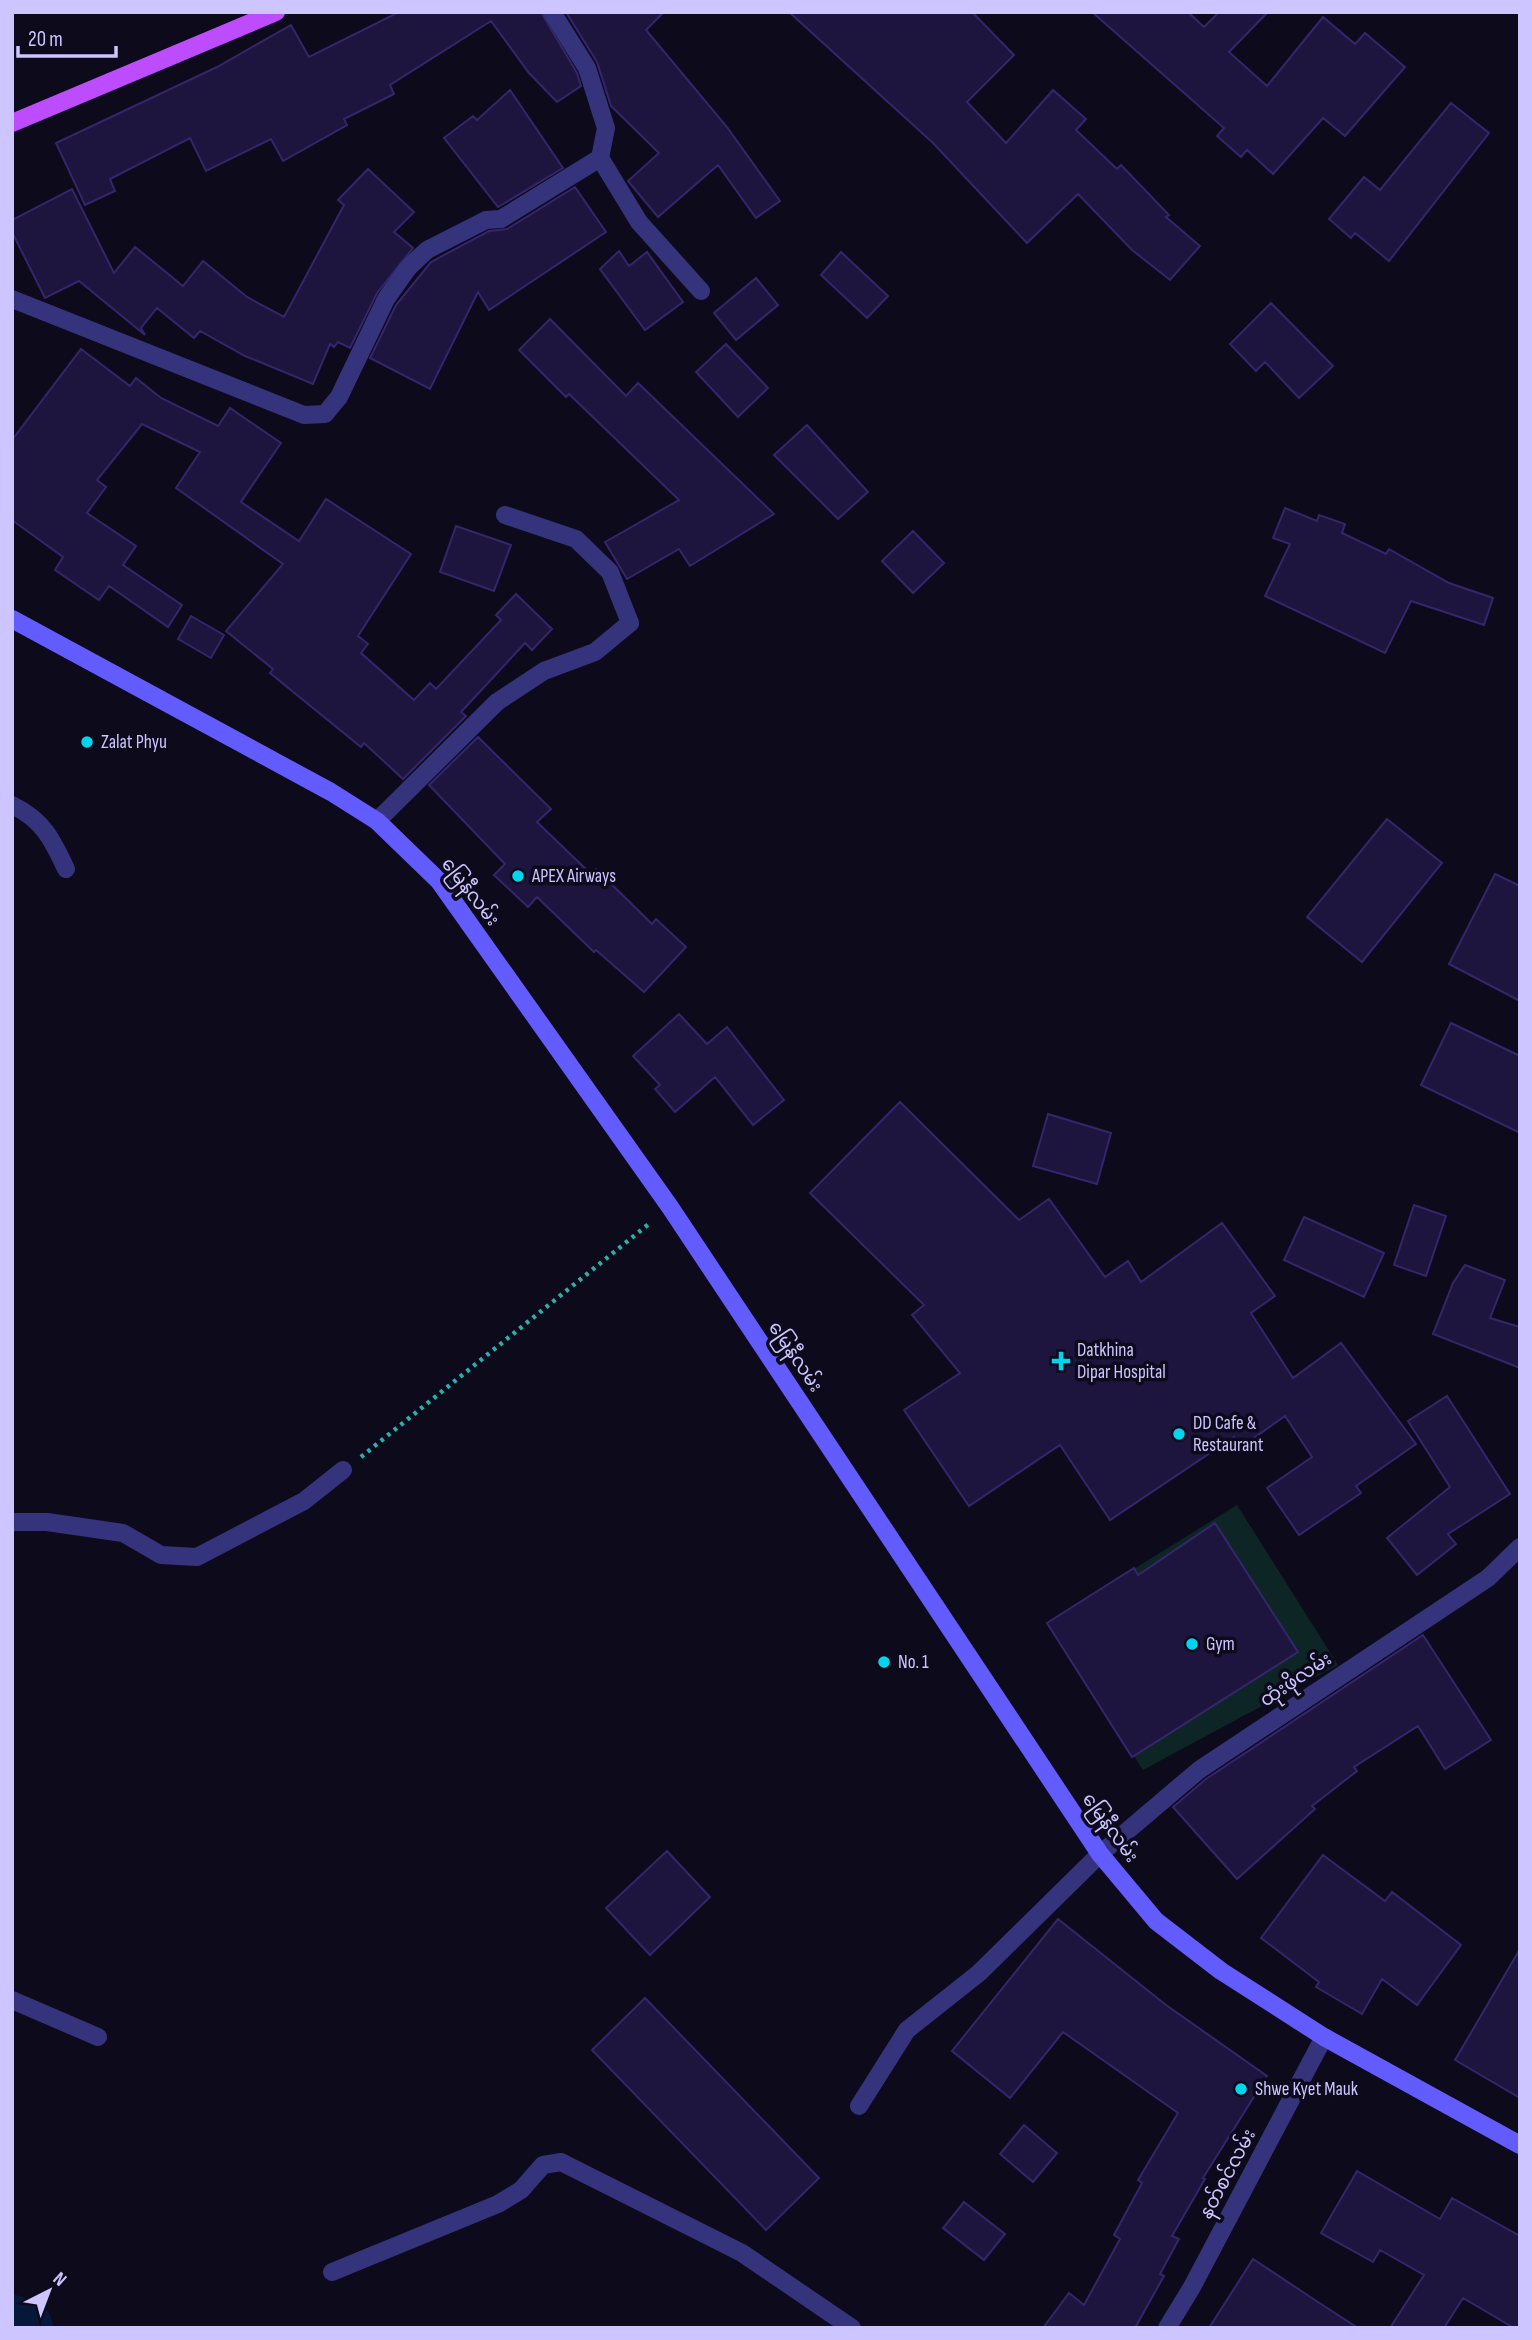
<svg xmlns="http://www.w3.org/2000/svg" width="1532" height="2340" font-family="'Sofia Sans Condensed','Noto Sans Myanmar',sans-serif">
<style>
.green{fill:#0d2625}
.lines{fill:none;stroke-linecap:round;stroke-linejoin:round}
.river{stroke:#061839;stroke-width:58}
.building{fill:#1e153e;stroke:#34266b;stroke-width:2}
.path{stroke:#27b1aa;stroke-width:4.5;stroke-dasharray:3.5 5;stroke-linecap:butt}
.service{stroke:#36337d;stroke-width:18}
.minor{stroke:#36337d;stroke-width:18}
.tertiary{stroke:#36337d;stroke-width:18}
.secondary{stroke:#625cff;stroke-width:18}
.primary{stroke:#be4cff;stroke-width:18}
.poi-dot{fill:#00d5f0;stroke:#0d0a1c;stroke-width:2.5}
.labels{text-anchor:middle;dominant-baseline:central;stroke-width:7;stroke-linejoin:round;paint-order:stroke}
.poi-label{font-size:19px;fill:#ccc5ff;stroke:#0d0a1c;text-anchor:start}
.street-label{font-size:19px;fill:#ccc5ff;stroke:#0d0a1c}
</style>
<rect width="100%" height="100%" fill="#0d0a1c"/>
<!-- green -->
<path class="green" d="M 1237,1505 L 1338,1665 L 1143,1770 L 1047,1623 Z"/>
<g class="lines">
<!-- river -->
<path class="river" d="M 12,2324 L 24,2328"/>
</g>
<!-- building -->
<path class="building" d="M 399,12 L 541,12 L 577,73 L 581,86 L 557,102 L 529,73 L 491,21 L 390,85 L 394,94 L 344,119 L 347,125 L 283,161 L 271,139 L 206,171 L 190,138 L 110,179 L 115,191 L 85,205 L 56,143 L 217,67 L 291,25 L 309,57 Z
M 566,12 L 664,12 L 646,30 L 727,127 L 780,201 L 756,218 L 718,165 L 658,217 L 628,181 L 659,153 L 611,106 L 597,62 Z
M 789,12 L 972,12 L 1014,55 L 967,102 L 1006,143 L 1053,90 L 1086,119 L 1076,130 L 1117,169 L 1121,165 L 1169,215 L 1166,217 L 1200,246 L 1170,280 L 1132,250 L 1078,194 L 1027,243 L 933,143 Z
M 1092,12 L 1188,12 L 1204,27 L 1219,12 L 1268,12 L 1229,52 L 1267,86 L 1323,17 L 1355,44 L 1365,33 L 1405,67 L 1345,136 L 1323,118 L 1273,174 L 1247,150 L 1241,157 L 1217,136 L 1224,128 Z
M 510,90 L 563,168 L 498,207 L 444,138 L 473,116 L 477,120 Z
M 1451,103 L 1489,133 L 1389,261 L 1355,233 L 1351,238 L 1329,219 L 1364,177 L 1380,190 Z
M 368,169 L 414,212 L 394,232 L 413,248 L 377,293 L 350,348 L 338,342 L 334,347 L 330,344 L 313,384 L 245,356 L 200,331 L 194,338 L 157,308 L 141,328 L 145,335 L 79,281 L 45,298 L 12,232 L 12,220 L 72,189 L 114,273 L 135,247 L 183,286 L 203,261 L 247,297 L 284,317 L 344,205 L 338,200 Z
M 575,187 L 606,232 L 489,310 L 478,292 L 430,389 L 370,358 L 396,305 L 431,262 L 489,231 L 507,229 Z
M 619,251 L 629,266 L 647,252 L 683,302 L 645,330 L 600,269 Z
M 841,252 L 888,296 L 867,318 L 821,275 Z
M 756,278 L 778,305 L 736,340 L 714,313 Z
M 1271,303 L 1333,366 L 1299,398 L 1265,362 L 1256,371 L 1230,344 Z
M 550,319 L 626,396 L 638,383 L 774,514 L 690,566 L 679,549 L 627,579 L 605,542 L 679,500 L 569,394 L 566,397 L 519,350 Z
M 726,344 L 768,388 L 738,417 L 696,372 Z
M 81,349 L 130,386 L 136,378 L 161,398 L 218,426 L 230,408 L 281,443 L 241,502 L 299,541 L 326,499 L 411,554 L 358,636 L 368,644 L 361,653 L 414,700 L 430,683 L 436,689 L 501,620 L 496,615 L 516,594 L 552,629 L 532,650 L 525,643 L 461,712 L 466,716 L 403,779 L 364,743 L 361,747 L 270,673 L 273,669 L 226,631 L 283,564 L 176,488 L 200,452 L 142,424 L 97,480 L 106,487 L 87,513 L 136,546 L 123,565 L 182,605 L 168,627 L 109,586 L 99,600 L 55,570 L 63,557 L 12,520 L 12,440 Z
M 807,425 L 868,492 L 838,519 L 774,455 Z
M 1285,508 L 1317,521 L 1319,515 L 1345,524 L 1342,533 L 1386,554 L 1389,549 L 1449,583 L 1493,598 L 1484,625 L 1411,601 L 1385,653 L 1265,596 L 1290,544 L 1273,538 Z
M 456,526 L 511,545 L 494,591 L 440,572 Z
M 913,531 L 944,563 L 913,593 L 882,561 Z
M 191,616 L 224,635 L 211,658 L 178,639 Z
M 478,737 L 551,809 L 537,822 L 591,874 L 596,869 L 652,924 L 656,919 L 686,947 L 644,992 L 596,950 L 594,952 L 537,897 L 528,907 L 494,875 L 505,864 L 429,785 Z
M 1387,819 L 1442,863 L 1362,962 L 1307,917 Z
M 1495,874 L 1520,886 L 1520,1001 L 1449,964 Z
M 679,1014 L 707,1044 L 727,1027 L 784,1100 L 753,1125 L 715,1077 L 675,1112 L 655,1089 L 660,1085 L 633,1056 Z
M 1451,1023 L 1520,1056 L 1520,1133 L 1421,1085 Z
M 900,1102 L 1019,1220 L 1049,1199 L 1105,1277 L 1128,1261 L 1141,1282 L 1222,1223 L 1275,1296 L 1251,1313 L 1293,1378 L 1341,1343 L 1416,1444 L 1356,1486 L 1361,1493 L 1299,1535 L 1267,1488 L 1312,1457 L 1285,1416 L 1241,1447 L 1234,1437 L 1110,1520 L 1060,1445 L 969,1506 L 904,1410 L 960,1373 L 912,1315 L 924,1305 L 810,1193 Z
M 1048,1114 L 1111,1133 L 1097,1184 L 1033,1166 Z
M 1414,1205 L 1446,1216 L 1426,1276 L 1394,1265 Z
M 1304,1217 L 1384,1253 L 1364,1297 L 1284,1260 Z
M 1465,1265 L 1505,1280 L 1490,1318 L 1520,1327 L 1520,1368 L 1433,1334 L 1453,1283 Z
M 1447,1396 L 1510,1494 L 1448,1534 L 1456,1544 L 1417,1575 L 1387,1538 L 1450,1487 L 1408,1421 Z
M 1215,1523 L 1298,1652 L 1132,1757 L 1047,1623 L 1134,1568 L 1138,1575 Z
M 1423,1635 L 1491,1740 L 1445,1769 L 1418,1726 L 1354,1767 L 1357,1771 L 1312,1806 L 1315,1809 L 1237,1879 L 1173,1807 L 1206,1779 Z
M 667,1851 L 710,1897 L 650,1955 L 606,1908 Z
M 1323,1855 L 1385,1901 L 1392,1892 L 1461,1945 L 1417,2005 L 1382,1979 L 1362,2014 L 1316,1987 L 1319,1982 L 1261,1938 Z
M 1058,1919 L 1166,2005 L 1267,2076 L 1203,2178 L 1205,2179 L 1172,2236 L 1179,2239 L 1160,2274 L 1164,2276 L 1135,2328 L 1043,2328 L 1069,2293 L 1084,2305 L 1120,2239 L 1114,2235 L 1142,2183 L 1138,2180 L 1178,2113 L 1063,2032 L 1010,2098 L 952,2051 Z
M 1520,1949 L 1520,2098 L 1455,2060 Z
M 645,1998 L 819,2178 L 766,2230 L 592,2050 Z
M 1024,2125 L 1057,2153 L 1033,2182 L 1000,2154 Z
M 1357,2171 L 1440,2219 L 1452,2198 L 1520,2236 L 1520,2328 L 1514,2328 L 1463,2298 L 1444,2328 L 1390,2328 L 1424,2275 L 1380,2250 L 1373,2262 L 1321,2233 Z
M 964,2202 L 1005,2234 L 984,2260 L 943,2228 Z
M 1253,2259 L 1321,2304 L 1358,2328 L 1209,2328 Z"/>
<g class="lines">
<!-- path -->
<path class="path" d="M 361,1457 L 650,1223"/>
<!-- service -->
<path class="service" d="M 859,2106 L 907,2030 L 979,1973 L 1100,1854"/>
<!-- minor -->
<path class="minor" d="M 552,12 L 587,68 L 606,128 L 600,158 L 639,222 L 701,291
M 12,299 L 304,415 L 325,414 L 339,397 L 386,299 L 408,268 L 427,250 L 486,220 L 501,219 L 600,158
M 12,805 C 43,820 52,839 66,869
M 377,821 L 497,702 L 544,671 L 595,652 L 630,623 L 610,572 L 576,539 L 505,515
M 12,1522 L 47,1522 L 123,1533 L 161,1555 L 197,1557 L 304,1501 L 343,1470
M 1100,1854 L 1199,1770 L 1488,1578 L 1520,1547
M 12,2000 L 98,2037
M 332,2272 L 498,2204 L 521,2190 L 543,2165 L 561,2162 L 742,2253 L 852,2328"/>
<!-- tertiary -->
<path class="tertiary" d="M 1167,2328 L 1192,2287 L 1324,2037"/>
<!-- secondary -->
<path class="secondary" d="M 12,619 L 331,792 L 377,821 L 439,881 L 670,1207 L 1100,1854 L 1156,1921 L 1221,1971 L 1324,2037 L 1520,2145"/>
<!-- primary -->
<path class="primary" d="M 12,123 L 276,12"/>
</g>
<!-- markers -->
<g class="poi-dot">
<circle cx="87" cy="742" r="7"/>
<circle cx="518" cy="876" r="7"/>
<path d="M1057.5 1350.5h7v7h7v7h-7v7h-7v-7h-7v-7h7z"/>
<circle cx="1179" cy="1434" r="7"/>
<circle cx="1192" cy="1644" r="7"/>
<circle cx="884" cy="1662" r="7"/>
<circle cx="1241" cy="2089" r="7"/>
</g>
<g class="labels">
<!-- poi labels -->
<g class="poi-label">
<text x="101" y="742">Zalat Phyu</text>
<text x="532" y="876">APEX Airways</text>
<text x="1077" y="1350">Datkhina<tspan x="1077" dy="22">Dipar Hospital</tspan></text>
<text x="1193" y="1423">DD Cafe &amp;<tspan x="1193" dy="22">Restaurant</tspan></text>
<text x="1206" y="1644">Gym</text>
<text x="898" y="1662">No. 1</text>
<text x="1255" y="2089">Shwe Kyet Mauk</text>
</g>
<!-- street labels -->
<g class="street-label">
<text transform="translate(470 892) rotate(52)">မြေနီလမ်း</text>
<text transform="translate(795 1357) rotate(56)">မြေနီလမ်း</text>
<text transform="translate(1296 1680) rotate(-34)">ထုံးဖိုလမ်း</text>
<text transform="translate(1110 1828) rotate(54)">မြေနီလမ်း</text>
<text transform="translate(1228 2174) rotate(-62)">နတ်စင်လမ်း</text>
</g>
</g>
<!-- border -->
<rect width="1532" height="2340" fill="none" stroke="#ccc5ff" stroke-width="28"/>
<!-- north arrow -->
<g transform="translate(49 2291) rotate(42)" stroke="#0d0a1c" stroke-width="5" paint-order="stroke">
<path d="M0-5L12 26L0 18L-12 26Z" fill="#ccc5ff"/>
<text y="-10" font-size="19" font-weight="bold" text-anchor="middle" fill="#ccc5ff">N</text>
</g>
<!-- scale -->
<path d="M18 46v10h98v-10" fill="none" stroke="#ccc5ff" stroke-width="3.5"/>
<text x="28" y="46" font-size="21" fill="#ccc5ff" stroke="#0d0a1c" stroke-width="5" paint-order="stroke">20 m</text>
</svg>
